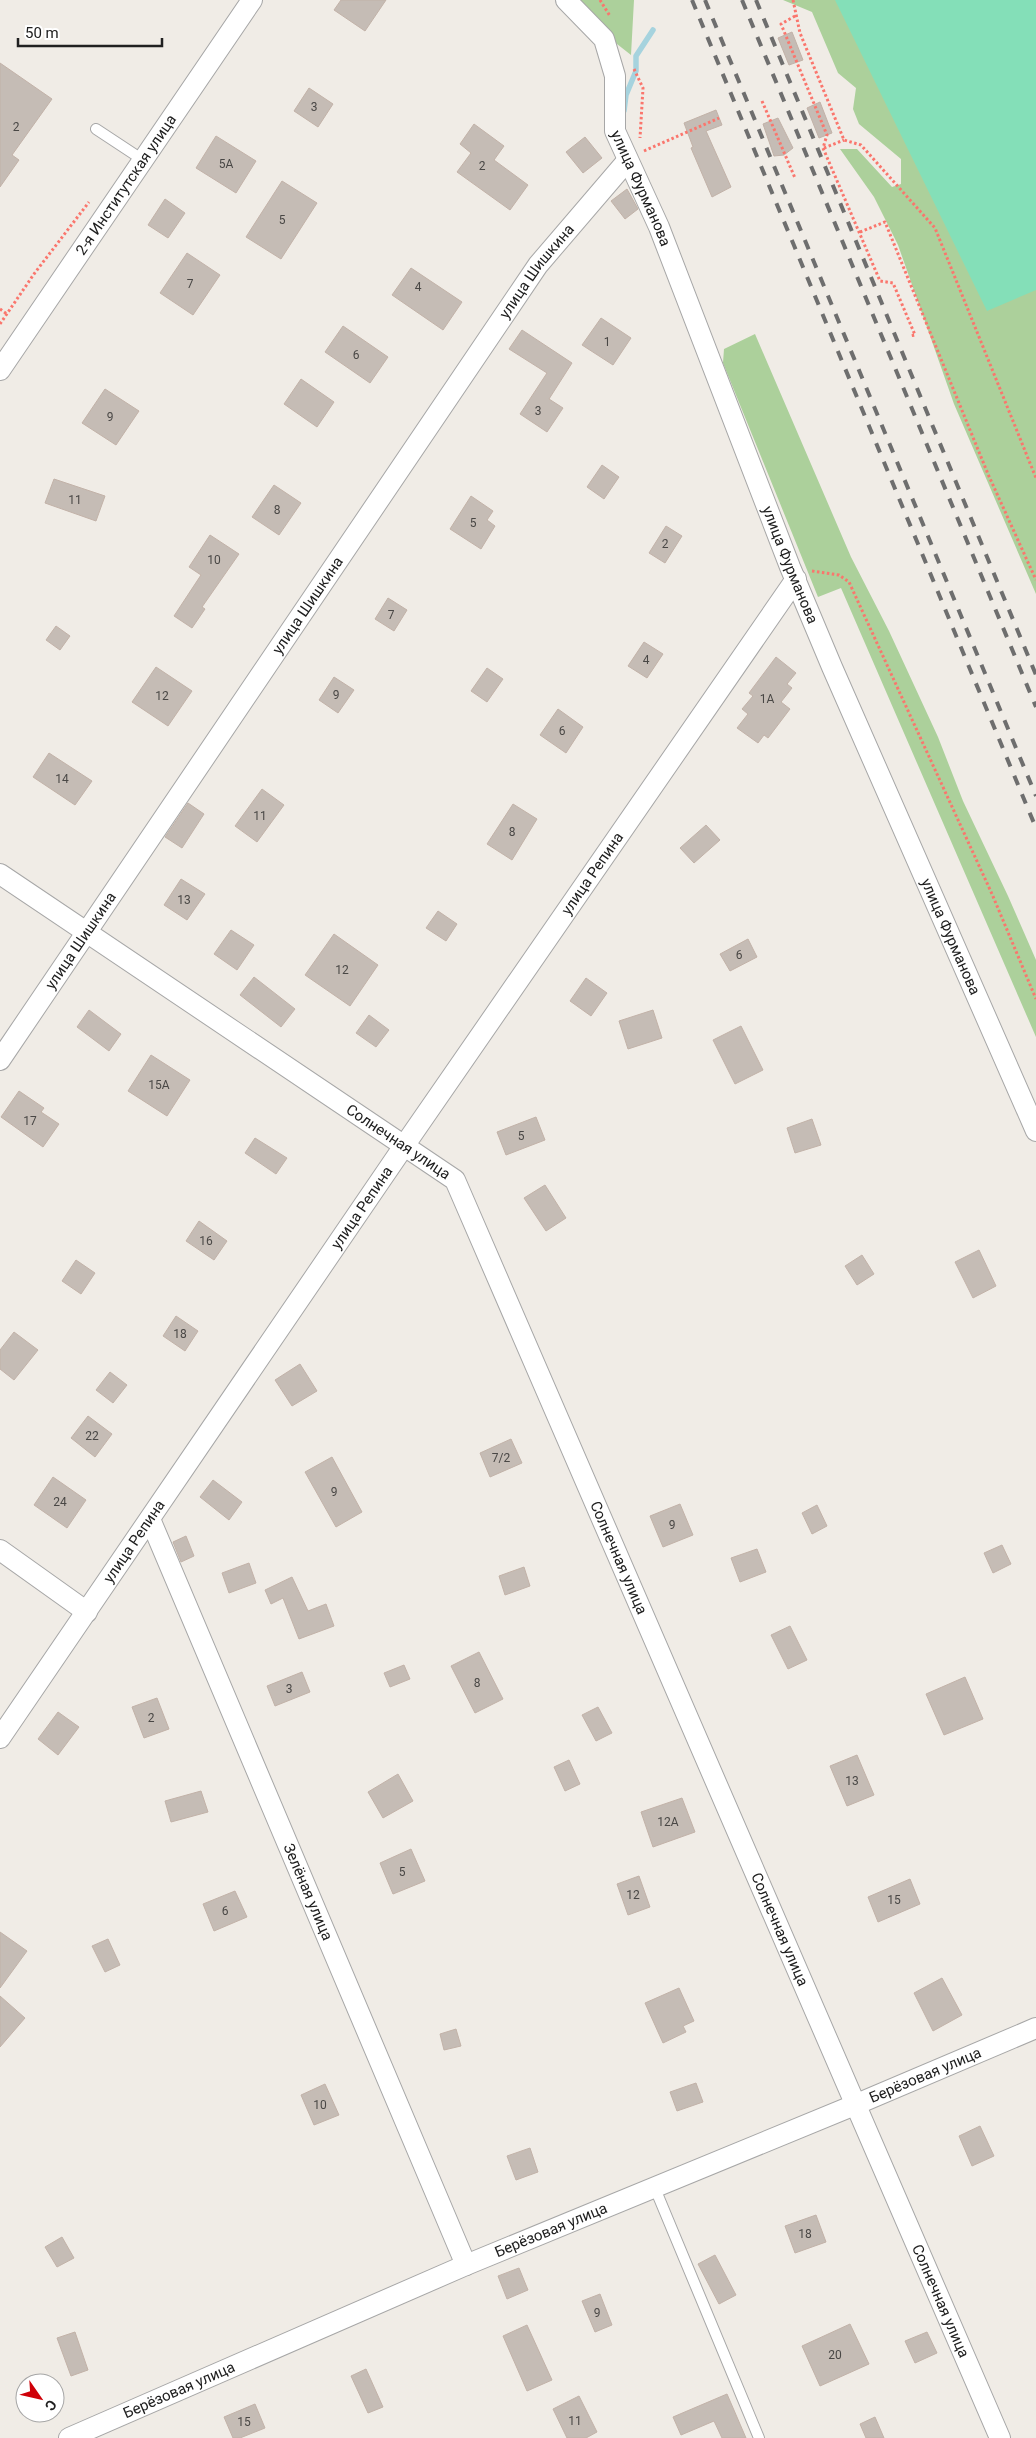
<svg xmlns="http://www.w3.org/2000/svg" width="1036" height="2438" font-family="Roboto,sans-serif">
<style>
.forest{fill:#acd09b}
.pitch{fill:#84dfb8}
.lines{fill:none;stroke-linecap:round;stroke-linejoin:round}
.stream{stroke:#a6d3de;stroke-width:5.5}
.building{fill:#c5bcb5;stroke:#c2b2a8}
.lane-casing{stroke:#a7a7a7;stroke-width:12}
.street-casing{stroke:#a7a7a7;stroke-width:22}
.path{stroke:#fa766d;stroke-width:3;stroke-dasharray:2.5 2.5;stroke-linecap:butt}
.lane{stroke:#fff;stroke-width:10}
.street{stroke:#fff;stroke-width:20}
.rail{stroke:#6e6e6e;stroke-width:4;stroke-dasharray:10 10;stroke-linecap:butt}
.labels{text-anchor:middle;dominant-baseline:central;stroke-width:5;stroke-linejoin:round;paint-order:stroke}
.number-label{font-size:12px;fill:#494745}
.street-label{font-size:15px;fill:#202020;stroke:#fff}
</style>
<rect width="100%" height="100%" fill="#f0ece6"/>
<!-- forest -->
<path class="forest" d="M 561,0 L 634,0 L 631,55 Z
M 783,0 L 902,0 L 1036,118 L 1036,594 L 954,404 L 898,245 L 874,197 L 840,149 L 857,149 L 892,187 L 901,184 L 901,159 L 859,124 L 853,109 L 856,88 L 838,73 L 812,12 Z
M 755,334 L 851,557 L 889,631 L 938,737 L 963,801 L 1008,896 L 1036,960 L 1036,1037 L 841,588 L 818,597 L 723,363 L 724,349 Z"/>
<!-- pitch -->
<path class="pitch" d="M 835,0 L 1036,0 L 1036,290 L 987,311 Z"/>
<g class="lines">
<!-- stream -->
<path class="stream" d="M 624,111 L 626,95 L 636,71 L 636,56 L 653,30"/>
</g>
<!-- building -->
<path class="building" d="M 341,0 L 386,0 L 365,31 L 334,10 Z
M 792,32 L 803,60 L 789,65 L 778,38 Z
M 0,63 L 52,99 L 12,155 L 19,160 L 0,187 Z
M 309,88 L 333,104 L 318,127 L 294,111 Z
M 820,102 L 832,133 L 819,138 L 807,108 Z
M 716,110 L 722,125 L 706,131 L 731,187 L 712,197 L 691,148 L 693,147 L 684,123 Z
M 778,118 L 793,148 L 784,155 L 774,156 L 763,124 Z
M 474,124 L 504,146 L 494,160 L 528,185 L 510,210 L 457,172 L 471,153 L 460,144 Z
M 216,136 L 256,161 L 236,193 L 196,168 Z
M 585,137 L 602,158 L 583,173 L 566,152 Z
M 282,181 L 317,203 L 281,259 L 246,237 Z
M 627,189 L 638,209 L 625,219 L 611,201 Z
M 165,199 L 185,213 L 168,238 L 148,225 Z
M 187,253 L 220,275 L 193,315 L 160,293 Z
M 411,268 L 462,302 L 443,330 L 392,295 Z
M 601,318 L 631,338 L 613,365 L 582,345 Z
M 343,326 L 388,357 L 370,383 L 325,352 Z
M 522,330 L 572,363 L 549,399 L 563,408 L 547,432 L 520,414 L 547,373 L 509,349 Z
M 301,379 L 334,402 L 317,427 L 284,404 Z
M 105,389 L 139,411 L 116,445 L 82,423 Z
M 602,465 L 619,477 L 604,499 L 587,487 Z
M 54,479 L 105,496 L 96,521 L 45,503 Z
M 274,485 L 301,503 L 279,535 L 252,517 Z
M 471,496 L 493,511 L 487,520 L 495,526 L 481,549 L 450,529 Z
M 666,526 L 682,536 L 665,563 L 649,553 Z
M 210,535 L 239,554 L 202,607 L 205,609 L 192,628 L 174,616 L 201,575 L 189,567 Z
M 388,598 L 407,610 L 394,631 L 375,619 Z
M 56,626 L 70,636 L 60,650 L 46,640 Z
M 644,642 L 663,654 L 647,678 L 628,666 Z
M 776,657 L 796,673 L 787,684 L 792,688 L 781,702 L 790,709 L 768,738 L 764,735 L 758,743 L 737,728 L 748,714 L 742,709 L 753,696 L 749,693 Z
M 156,667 L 192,691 L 168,726 L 132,702 Z
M 487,668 L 503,679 L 487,702 L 471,691 Z
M 334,677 L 354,690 L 338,713 L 319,700 Z
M 558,709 L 583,727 L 566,753 L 540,735 Z
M 49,753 L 92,781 L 75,805 L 33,777 Z
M 262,789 L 284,805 L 257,842 L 235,826 Z
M 188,803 L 204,814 L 182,848 L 165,837 Z
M 513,804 L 537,819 L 512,860 L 487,844 Z
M 706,825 L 720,840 L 694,863 L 680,848 Z
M 181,879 L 205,894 L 187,920 L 164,905 Z
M 438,911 L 457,924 L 446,941 L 426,928 Z
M 231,930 L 254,945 L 237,970 L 214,954 Z
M 334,934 L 378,965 L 350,1006 L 305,975 Z
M 748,939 L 757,957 L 730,971 L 720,954 Z
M 254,977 L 295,1009 L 281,1027 L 240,995 Z
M 586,978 L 607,993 L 591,1016 L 570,1001 Z
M 89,1010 L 121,1034 L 109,1051 L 77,1027 Z
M 653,1010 L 662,1038 L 628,1049 L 619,1021 Z
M 369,1015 L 389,1030 L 376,1047 L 356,1033 Z
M 741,1026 L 763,1070 L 735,1084 L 713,1040 Z
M 151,1055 L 190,1080 L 167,1116 L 128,1091 Z
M 19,1091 L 44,1108 L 41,1112 L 59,1124 L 43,1147 L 1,1117 Z
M 536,1117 L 545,1140 L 506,1155 L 497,1132 Z
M 812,1119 L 821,1145 L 795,1153 L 787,1128 Z
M 255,1138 L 287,1158 L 276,1174 L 245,1153 Z
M 545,1185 L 566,1218 L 546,1231 L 524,1198 Z
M 199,1221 L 227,1241 L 214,1260 L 186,1241 Z
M 979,1250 L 996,1286 L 973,1298 L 955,1262 Z
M 862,1255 L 874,1274 L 857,1285 L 845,1266 Z
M 76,1260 L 95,1273 L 81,1294 L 62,1281 Z
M 176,1316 L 198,1331 L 185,1351 L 163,1336 Z
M 14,1332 L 38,1350 L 14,1380 L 0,1369 L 0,1350 Z
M 300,1364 L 317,1391 L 292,1406 L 275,1380 Z
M 110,1372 L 127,1385 L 113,1403 L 96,1390 Z
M 88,1416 L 112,1434 L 95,1457 L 71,1438 Z
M 511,1439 L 522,1463 L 490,1477 L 480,1453 Z
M 332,1457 L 362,1512 L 336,1527 L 305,1472 Z
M 53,1477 L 86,1500 L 67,1528 L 34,1505 Z
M 213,1480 L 242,1502 L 229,1520 L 200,1497 Z
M 680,1504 L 693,1535 L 663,1547 L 650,1516 Z
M 817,1505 L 827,1526 L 812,1534 L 802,1513 Z
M 186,1536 L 194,1556 L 181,1562 L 173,1542 Z
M 1002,1545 L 1011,1564 L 993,1573 L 984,1553 Z
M 757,1549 L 766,1572 L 740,1582 L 731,1558 Z
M 249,1563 L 256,1583 L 229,1593 L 222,1573 Z
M 524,1567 L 530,1586 L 505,1595 L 499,1576 Z
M 292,1577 L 308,1611 L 326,1604 L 334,1626 L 299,1639 L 283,1598 L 271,1604 L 265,1590 Z
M 790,1626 L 807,1660 L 788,1669 L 771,1635 Z
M 479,1652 L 503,1699 L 475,1713 L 451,1666 Z
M 404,1665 L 410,1679 L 390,1687 L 384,1673 Z
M 302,1672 L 310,1692 L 275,1706 L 267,1686 Z
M 965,1677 L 983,1719 L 944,1735 L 926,1694 Z
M 157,1698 L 169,1729 L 144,1738 L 132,1707 Z
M 598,1707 L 612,1733 L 596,1741 L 582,1715 Z
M 58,1712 L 79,1727 L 58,1755 L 38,1739 Z
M 857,1755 L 874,1795 L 847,1806 L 830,1766 Z
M 569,1760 L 580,1784 L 565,1791 L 554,1767 Z
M 398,1774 L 413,1801 L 383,1818 L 368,1792 Z
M 201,1791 L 208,1812 L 171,1822 L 165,1801 Z
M 682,1798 L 695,1832 L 653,1847 L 641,1812 Z
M 411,1849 L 425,1881 L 393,1894 L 380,1863 Z
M 639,1876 L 650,1907 L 628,1915 L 617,1884 Z
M 910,1879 L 920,1904 L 878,1922 L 868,1897 Z
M 235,1891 L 247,1917 L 214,1931 L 203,1904 Z
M 0,1932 L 27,1951 L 0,1988 Z
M 108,1939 L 120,1965 L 105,1972 L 92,1946 Z
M 942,1978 L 962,2015 L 933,2031 L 914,1993 Z
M 679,1988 L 694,2021 L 683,2026 L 686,2032 L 663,2043 L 645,2003 Z
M 0,1996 L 25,2018 L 0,2047 Z
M 456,2029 L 461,2046 L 444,2050 L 440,2034 Z
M 696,2083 L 703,2102 L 677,2111 L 670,2092 Z
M 325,2084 L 339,2115 L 314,2125 L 301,2095 Z
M 980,2126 L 994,2156 L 972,2166 L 959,2136 Z
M 530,2148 L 538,2172 L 516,2180 L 507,2156 Z
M 816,2215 L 826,2242 L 795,2253 L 785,2226 Z
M 62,2237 L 74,2258 L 57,2267 L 45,2247 Z
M 715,2255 L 736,2295 L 719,2304 L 698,2264 Z
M 519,2268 L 528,2290 L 507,2299 L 498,2276 Z
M 600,2294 L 612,2325 L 595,2332 L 582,2301 Z
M 850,2324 L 869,2364 L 820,2386 L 802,2346 Z
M 527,2325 L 552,2380 L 527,2391 L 503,2336 Z
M 75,2332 L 88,2370 L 71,2376 L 57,2338 Z
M 927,2332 L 937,2353 L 915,2363 L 905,2341 Z
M 366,2369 L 383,2407 L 368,2413 L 351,2376 Z
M 727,2394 L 746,2438 L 722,2438 L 714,2421 L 681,2435 L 673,2417 Z
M 579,2396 L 597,2432 L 586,2438 L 567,2438 L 553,2409 Z
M 255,2404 L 265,2428 L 240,2438 L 233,2438 L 224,2417 Z
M 875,2417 L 884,2438 L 866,2438 L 860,2424 Z"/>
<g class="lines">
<!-- lane casing -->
<g class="lane-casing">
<path id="lane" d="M 96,129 L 143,160
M 654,2186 L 759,2438"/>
</g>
<!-- street casing -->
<g class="street-casing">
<g id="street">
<path id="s1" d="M 566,0 L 604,39 L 615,76 L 615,131 L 659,227 L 790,567 L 832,667 L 1036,1131"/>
<path id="s2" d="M 0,370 L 252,0"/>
<path id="s3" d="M 0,874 L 455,1180 L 1000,2438"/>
<path id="s4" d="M 0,1060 L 538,265 L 627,161"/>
<path id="s5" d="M 150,1519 L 466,2265"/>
<path d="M 0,1550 L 87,1612"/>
<path id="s6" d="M 0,1738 L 404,1146 L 796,579"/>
<path id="s7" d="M 69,2438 L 466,2265 L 857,2104 L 1036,2028"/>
</g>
</g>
<!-- path -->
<path class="path" d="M 600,0 L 610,16
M 793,0 L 800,33 L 844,140 L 861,145 L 935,228 L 1036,478
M 795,16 L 781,24 L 827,135 L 823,148 L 880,281 L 893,283 L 915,335 L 910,336
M 634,69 L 643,88 L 640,138
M 762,101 L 795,178
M 824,148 L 844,140
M 644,151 L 719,118
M 860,232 L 885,222 L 988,474 L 1036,580
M 0,309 L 7,314
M 0,324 L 34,274 L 89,202
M 812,571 L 839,575 L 849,582 L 992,894 L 1036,999"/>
<!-- lane -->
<use href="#lane" class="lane"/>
<!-- street -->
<use href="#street" class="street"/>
<!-- rail -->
<path class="rail" d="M 692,0 L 1036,828
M 705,0 L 1036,796
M 742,0 L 1036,707
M 756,0 L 1036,675"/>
</g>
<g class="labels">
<!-- number labels -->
<g class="number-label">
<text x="314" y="107">3</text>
<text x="16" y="127">2</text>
<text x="226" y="164">5А</text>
<text x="482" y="166">2</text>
<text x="282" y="220">5</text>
<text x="190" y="284">7</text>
<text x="418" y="287">4</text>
<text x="607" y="342">1</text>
<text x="356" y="355">6</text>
<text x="538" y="411">3</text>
<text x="110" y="417">9</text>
<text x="75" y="500">11</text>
<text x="277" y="510">8</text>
<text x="473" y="523">5</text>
<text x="665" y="544">2</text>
<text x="214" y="560">10</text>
<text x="391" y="615">7</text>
<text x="646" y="660">4</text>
<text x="336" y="695">9</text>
<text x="162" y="696">12</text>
<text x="767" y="699">1А</text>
<text x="562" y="731">6</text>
<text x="62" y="779">14</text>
<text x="260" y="816">11</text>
<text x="512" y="832">8</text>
<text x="184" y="900">13</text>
<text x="739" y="955">6</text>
<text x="342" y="970">12</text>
<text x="159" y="1085">15А</text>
<text x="30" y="1121">17</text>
<text x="521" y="1136">5</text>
<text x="206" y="1241">16</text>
<text x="180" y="1334">18</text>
<text x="92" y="1436">22</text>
<text x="501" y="1458">7/2</text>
<text x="334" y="1492">9</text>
<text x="60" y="1502">24</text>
<text x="672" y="1525">9</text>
<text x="477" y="1683">8</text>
<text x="289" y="1689">3</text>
<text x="151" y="1718">2</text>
<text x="852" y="1781">13</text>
<text x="668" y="1822">12А</text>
<text x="402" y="1872">5</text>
<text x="633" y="1895">12</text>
<text x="894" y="1900">15</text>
<text x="225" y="1911">6</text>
<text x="320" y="2105">10</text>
<text x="805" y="2234">18</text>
<text x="597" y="2313">9</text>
<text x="835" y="2355">20</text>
<text x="575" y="2421">11</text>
<text x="244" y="2422">15</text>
</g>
<!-- street labels -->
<g class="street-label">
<text stroke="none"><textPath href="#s2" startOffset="224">2-я Институтская улица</textPath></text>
<text stroke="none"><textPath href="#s1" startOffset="211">улица Фурманова</textPath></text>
<text stroke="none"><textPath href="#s4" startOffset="954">улица Шишкина</textPath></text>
<text stroke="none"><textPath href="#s1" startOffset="616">улица Фурманова</textPath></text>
<text stroke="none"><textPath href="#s4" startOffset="549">улица Шишкина</textPath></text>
<text stroke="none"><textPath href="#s6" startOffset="1048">улица Репина</textPath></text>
<text stroke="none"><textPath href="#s1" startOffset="1021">улица Фурманова</textPath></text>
<text stroke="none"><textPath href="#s4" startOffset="144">улица Шишкина</textPath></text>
<text stroke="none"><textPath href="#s3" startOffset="480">Солнечная улица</textPath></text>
<text stroke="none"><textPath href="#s6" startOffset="642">улица Репина</textPath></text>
<text stroke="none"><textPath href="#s6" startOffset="238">улица Репина</textPath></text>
<text stroke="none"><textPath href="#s3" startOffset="960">Солнечная улица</textPath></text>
<text stroke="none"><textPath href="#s5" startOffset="405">Зелёная улица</textPath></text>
<text stroke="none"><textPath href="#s3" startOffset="1365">Солнечная улица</textPath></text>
<text stroke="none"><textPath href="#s7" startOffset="930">Берёзовая улица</textPath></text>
<text stroke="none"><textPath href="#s7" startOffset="525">Берёзовая улица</textPath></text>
<text stroke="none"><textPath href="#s3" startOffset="1770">Солнечная улица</textPath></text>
<text stroke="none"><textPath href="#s7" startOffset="120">Берёзовая улица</textPath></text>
</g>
</g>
<!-- north arrow -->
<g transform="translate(40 2398) rotate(124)"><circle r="24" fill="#ffffff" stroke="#a6a6a6"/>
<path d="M0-4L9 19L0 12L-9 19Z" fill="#cf0008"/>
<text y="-8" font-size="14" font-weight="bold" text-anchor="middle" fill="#202020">С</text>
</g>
<!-- scale -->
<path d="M18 38v8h144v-8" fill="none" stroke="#202020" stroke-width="2.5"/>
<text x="25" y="38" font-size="15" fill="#202020" stroke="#ffffff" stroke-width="4" paint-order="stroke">50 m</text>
</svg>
